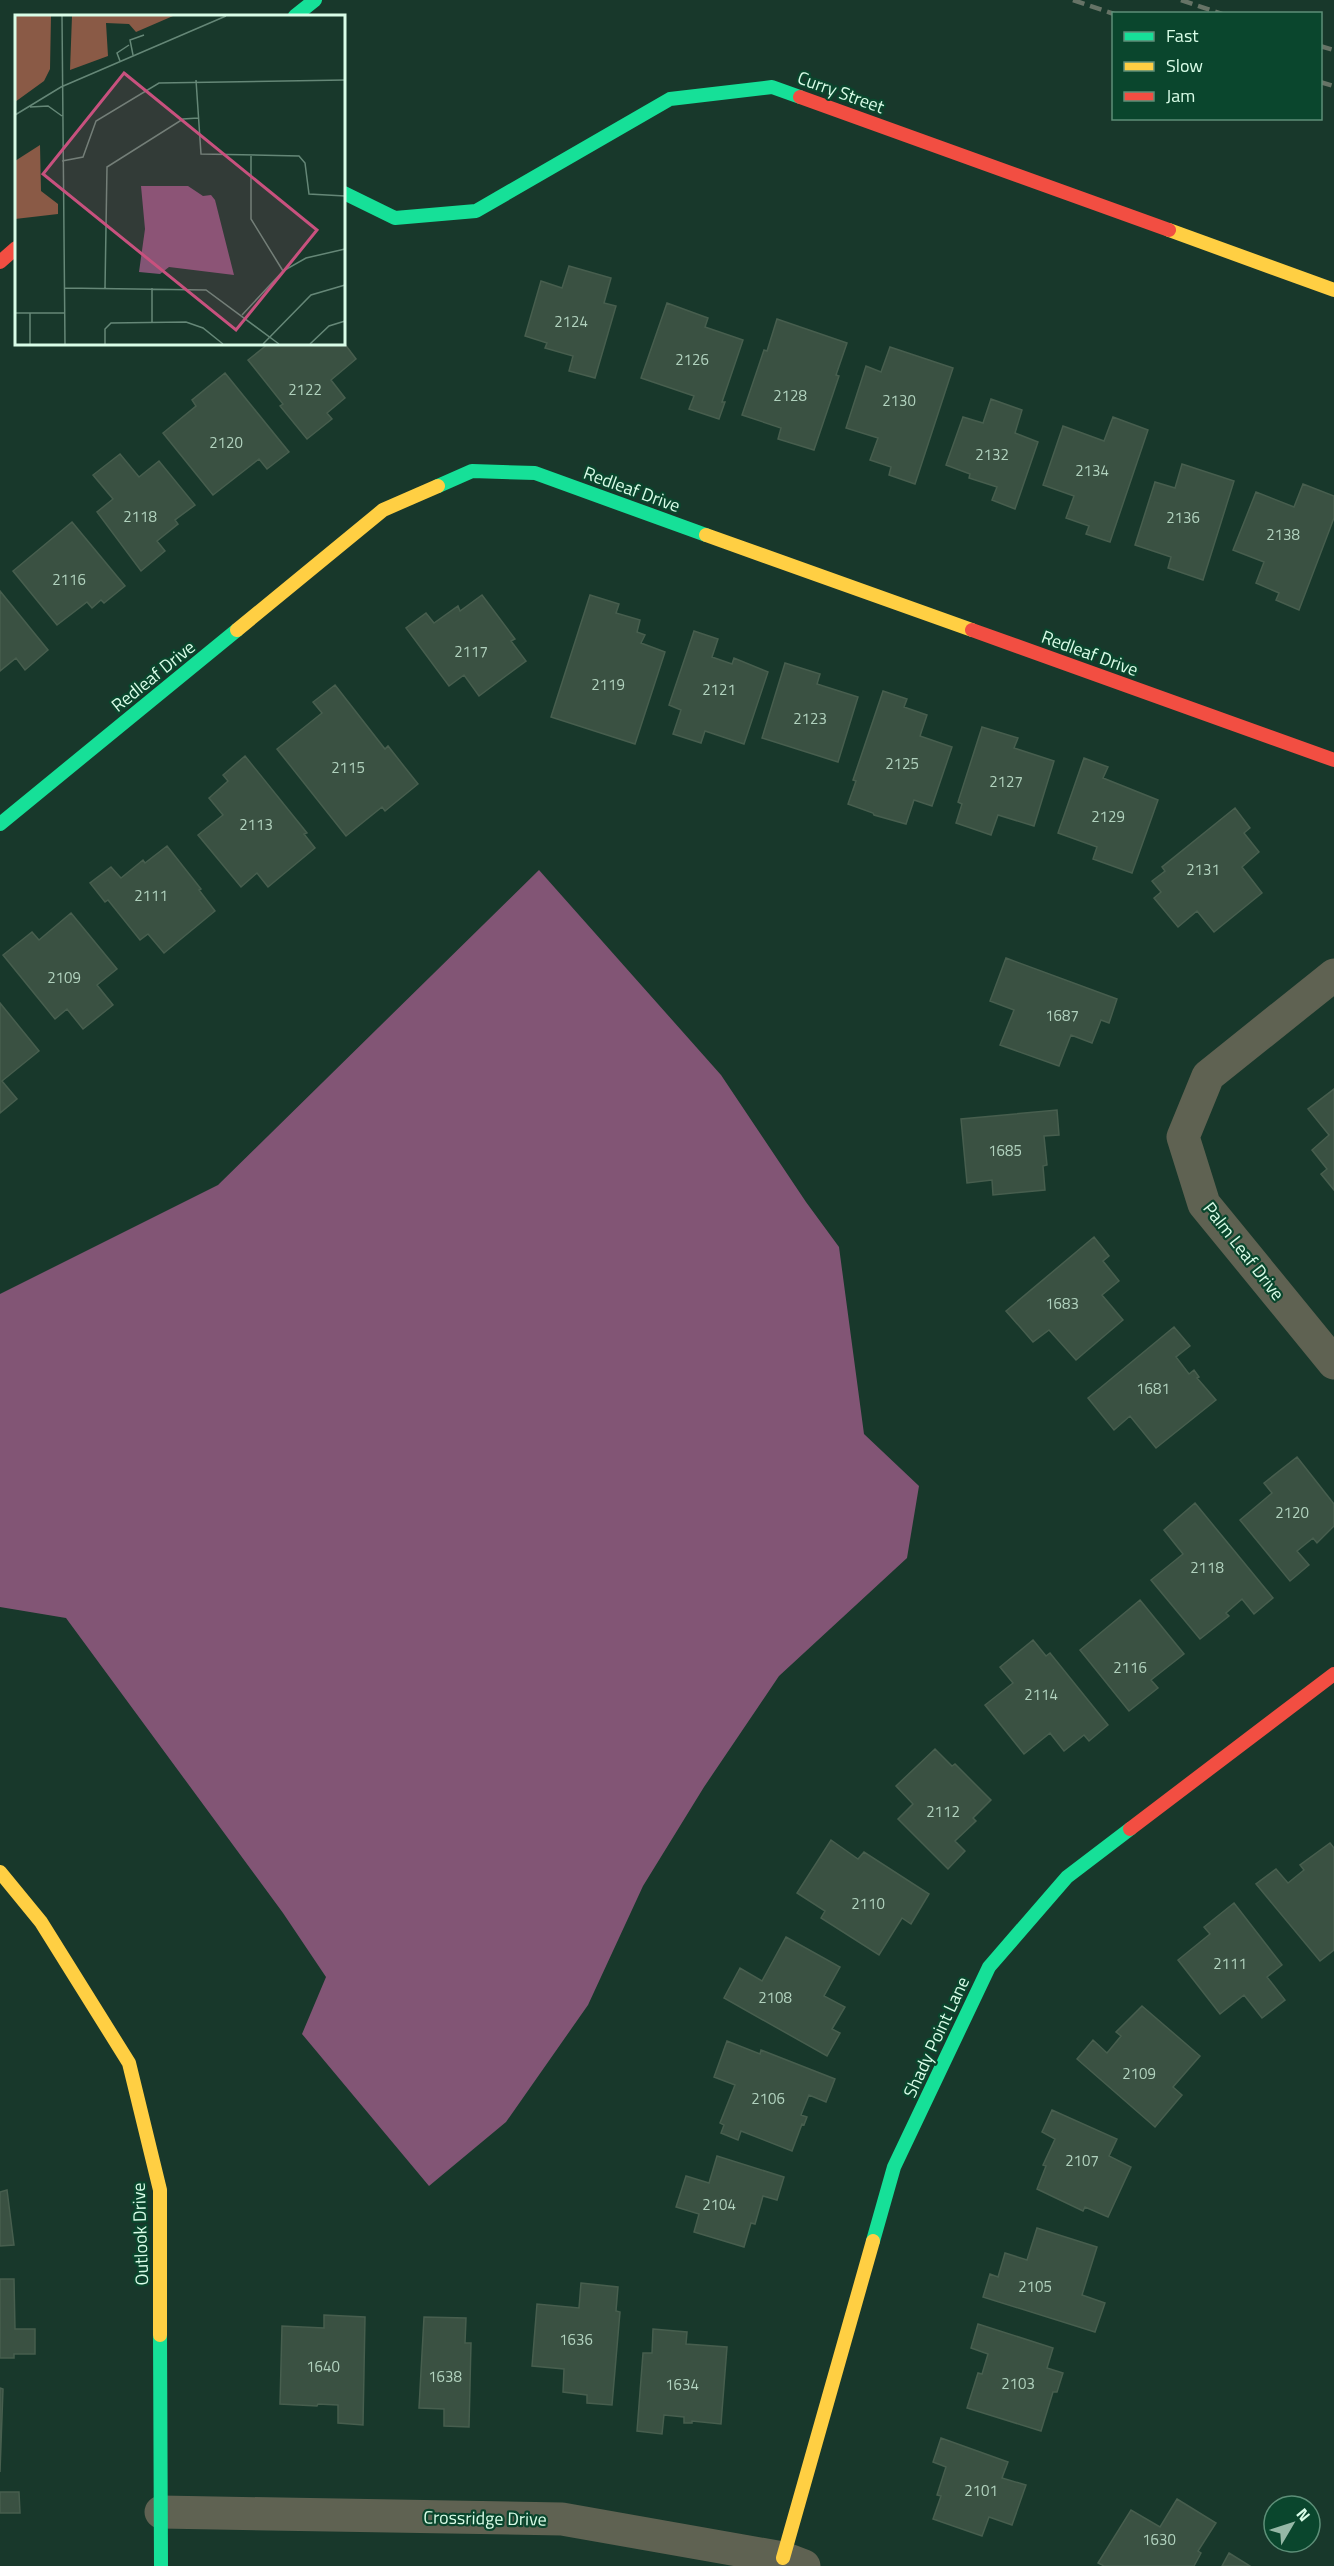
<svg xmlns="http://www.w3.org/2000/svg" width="1334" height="2566" font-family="'Titillium Web',sans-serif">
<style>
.water{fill:#825575}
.building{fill:#3a5142;stroke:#475e4e;stroke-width:1.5}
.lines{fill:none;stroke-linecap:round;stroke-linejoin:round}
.street{stroke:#5f6252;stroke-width:33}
.fast{stroke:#16e098;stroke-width:14}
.slow{stroke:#ffcf43;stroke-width:14}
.jam{stroke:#f24e42;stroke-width:14}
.rail{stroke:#667366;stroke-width:4.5;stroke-dasharray:12 6;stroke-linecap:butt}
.labels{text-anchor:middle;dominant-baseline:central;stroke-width:4.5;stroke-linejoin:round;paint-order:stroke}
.number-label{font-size:15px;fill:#b1d2be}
.street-label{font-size:18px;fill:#d9fde8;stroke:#0a462d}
.inset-road{fill:none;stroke:#658777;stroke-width:1.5}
.view{fill:#c8517e;fill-opacity:0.15;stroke:#c8517e;stroke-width:3}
.inset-edge{fill:none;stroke:#d9fde8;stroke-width:3}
</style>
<rect width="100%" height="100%" fill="#18382b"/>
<!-- water -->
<path class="water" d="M 539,870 L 721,1075 L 806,1202 L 839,1247 L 864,1434 L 919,1486 L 907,1558 L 779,1676 L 704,1787 L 643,1886 L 588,2005 L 506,2122 L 429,2186 L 302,2034 L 326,1977 L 283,1913 L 66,1618 L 0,1607 L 0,1294 L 218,1185 Z"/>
<!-- building -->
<path class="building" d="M 569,266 L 611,278 L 604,303 L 616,306 L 595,378 L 569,371 L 573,356 L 545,348 L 547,343 L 525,336 L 541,281 L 562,288 Z
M 667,303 L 708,318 L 705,327 L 743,340 L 722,402 L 725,402 L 719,419 L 689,409 L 694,396 L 641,378 Z
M 777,319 L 847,343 L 836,375 L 839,376 L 814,450 L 778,439 L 781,428 L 742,415 L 764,350 L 767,351 Z
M 344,343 L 356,359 L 331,380 L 345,398 L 327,413 L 332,419 L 307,439 L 280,406 L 283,404 L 248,360 L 268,344 Z
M 890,347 L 953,368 L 915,484 L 889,475 L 891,467 L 870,460 L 878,438 L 846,428 L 866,366 L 881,372 Z
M 225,373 L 289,452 L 267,469 L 259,459 L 213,495 L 163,433 L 196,406 L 192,400 Z
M 991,399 L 1022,410 L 1015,433 L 1038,442 L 1015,509 L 992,500 L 997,487 L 969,478 L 970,474 L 946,465 L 963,417 L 983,423 Z
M 1113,417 L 1148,430 L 1110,542 L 1086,534 L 1089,526 L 1066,518 L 1074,496 L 1043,485 L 1063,426 L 1104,441 Z
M 120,454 L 139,477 L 159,461 L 195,505 L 175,520 L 178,524 L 157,541 L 165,551 L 141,571 L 97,512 L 113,499 L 93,475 Z
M 1182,464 L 1234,481 L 1203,580 L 1168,568 L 1171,557 L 1135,545 L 1155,482 L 1175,488 Z
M 1303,484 L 1334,496 L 1334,518 L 1299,610 L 1276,600 L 1279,593 L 1256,583 L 1264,562 L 1233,550 L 1256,492 L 1294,507 Z
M 72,522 L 125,586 L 104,603 L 101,600 L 92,608 L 87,602 L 57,625 L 13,571 Z
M 0,591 L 48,650 L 25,670 L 16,658 L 0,671 Z
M 482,595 L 515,639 L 511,641 L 526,661 L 479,696 L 464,675 L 449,686 L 406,628 L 426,613 L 434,623 L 458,606 L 460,611 Z
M 590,595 L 619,604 L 616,613 L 640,620 L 637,632 L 645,635 L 641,643 L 665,652 L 635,744 L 551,717 Z
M 694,631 L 718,639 L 712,657 L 732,664 L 734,658 L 768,672 L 744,744 L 705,731 L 701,743 L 673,734 L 681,710 L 669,705 Z
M 785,663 L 820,674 L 817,684 L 858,697 L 838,762 L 762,738 Z
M 335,685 L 385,749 L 388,746 L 418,784 L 385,811 L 382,807 L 346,836 L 277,749 L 322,713 L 313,702 Z
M 883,691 L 907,699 L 904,707 L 927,715 L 920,736 L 952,747 L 932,806 L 914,800 L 906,824 L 874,815 L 873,813 L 848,804 L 856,781 L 853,780 Z
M 982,727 L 1018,738 L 1014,748 L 1054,761 L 1034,826 L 998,815 L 991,835 L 956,823 L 962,804 L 958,802 Z
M 245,756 L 307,833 L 304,834 L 315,848 L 268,887 L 257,873 L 241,887 L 198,835 L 223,815 L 209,798 L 228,781 L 223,775 Z
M 1084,758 L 1108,767 L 1103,778 L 1158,800 L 1132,873 L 1093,859 L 1097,847 L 1058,833 Z
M 1235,808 L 1250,828 L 1244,833 L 1259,852 L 1242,867 L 1262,893 L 1214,932 L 1197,911 L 1178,927 L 1154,898 L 1161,892 L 1152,881 L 1165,871 L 1162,867 Z
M 167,846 L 201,889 L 199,890 L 215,911 L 164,953 L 148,934 L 140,940 L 108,900 L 105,902 L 90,883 L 111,867 L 121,878 L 143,860 L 145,863 Z
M 71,913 L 117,969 L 97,985 L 113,1005 L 83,1029 L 67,1009 L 55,1019 L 3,955 L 32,932 L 39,940 Z
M 1006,958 L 1117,999 L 1109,1023 L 1101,1020 L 1092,1043 L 1071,1035 L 1059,1066 L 1000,1045 L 1014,1010 L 990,1001 Z
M 0,1003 L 39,1051 L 2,1081 L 17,1099 L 0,1113 Z
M 1334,1089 L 1334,1190 L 1321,1174 L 1327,1169 L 1312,1150 L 1329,1135 L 1308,1109 Z
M 1057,1110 L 1059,1135 L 1044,1136 L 1047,1165 L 1043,1166 L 1045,1190 L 993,1195 L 992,1180 L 967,1183 L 961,1119 Z
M 1094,1237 L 1109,1256 L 1103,1261 L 1119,1281 L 1102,1295 L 1123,1320 L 1076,1360 L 1049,1330 L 1033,1342 L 1006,1311 Z
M 1174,1327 L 1190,1346 L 1176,1357 L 1189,1374 L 1194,1370 L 1199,1377 L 1197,1378 L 1216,1400 L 1156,1448 L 1130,1416 L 1114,1430 L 1088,1398 Z
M 1297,1457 L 1334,1504 L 1334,1526 L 1317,1543 L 1313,1538 L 1297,1551 L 1309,1565 L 1290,1581 L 1240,1520 L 1272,1493 L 1264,1483 Z
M 1195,1503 L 1273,1598 L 1254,1614 L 1242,1599 L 1226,1613 L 1229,1616 L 1200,1639 L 1151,1580 L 1183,1554 L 1164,1530 Z
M 1140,1600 L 1184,1654 L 1151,1680 L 1158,1688 L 1129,1711 L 1080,1650 Z
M 1033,1640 L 1046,1656 L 1050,1653 L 1108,1725 L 1089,1741 L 1084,1735 L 1064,1751 L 1050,1733 L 1024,1754 L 985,1705 L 1013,1683 L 1000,1667 Z
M 935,1749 L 952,1766 L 955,1764 L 991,1800 L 973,1818 L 976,1821 L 955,1841 L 965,1851 L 948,1869 L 898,1819 L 913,1804 L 896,1786 Z
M 831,1840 L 858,1859 L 864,1852 L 929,1894 L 911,1924 L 902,1918 L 879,1955 L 821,1918 L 825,1911 L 797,1893 Z
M 1330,1843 L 1334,1848 L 1334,1950 L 1320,1961 L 1256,1884 L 1276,1869 L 1288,1883 L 1304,1870 L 1300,1865 Z
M 1234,1903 L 1282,1965 L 1267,1977 L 1285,2000 L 1262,2018 L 1244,1995 L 1220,2014 L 1178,1960 L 1210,1934 L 1204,1927 Z
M 786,1937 L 840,1967 L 824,1996 L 845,2007 L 832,2029 L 840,2033 L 827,2056 L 724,1998 L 740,1968 L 762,1981 Z
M 1142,2006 L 1200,2056 L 1173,2087 L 1182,2095 L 1155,2127 L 1077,2059 L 1093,2040 L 1107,2053 L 1121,2036 L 1116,2032 Z
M 727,2041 L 760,2054 L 761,2050 L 835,2079 L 826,2102 L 809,2095 L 801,2115 L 807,2117 L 804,2125 L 802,2124 L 792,2151 L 741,2131 L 738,2140 L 721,2133 L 724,2125 L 720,2123 L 735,2085 L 714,2077 Z
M 1052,2110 L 1117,2139 L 1109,2156 L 1131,2167 L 1108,2217 L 1085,2207 L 1083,2211 L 1037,2189 L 1046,2166 L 1043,2165 L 1055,2139 L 1042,2132 Z
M 717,2156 L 784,2177 L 777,2200 L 763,2196 L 755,2224 L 751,2223 L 744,2247 L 694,2232 L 699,2214 L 676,2207 L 686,2176 L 709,2183 Z
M 7,2190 L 14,2245 L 0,2246 L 0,2192 Z
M 1037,2228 L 1097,2247 L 1082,2295 L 1105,2303 L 1095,2332 L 983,2297 L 990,2274 L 998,2277 L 1005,2253 L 1027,2260 Z
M 0,2279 L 14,2279 L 15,2329 L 35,2329 L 35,2354 L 14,2354 L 14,2358 L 0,2358 Z
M 581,2283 L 618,2287 L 616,2311 L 620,2312 L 612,2405 L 587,2403 L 587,2395 L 563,2392 L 564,2369 L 532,2366 L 537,2304 L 579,2308 Z
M 324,2315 L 365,2317 L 363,2425 L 338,2423 L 338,2405 L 318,2404 L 317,2406 L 280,2404 L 282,2326 L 324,2328 Z
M 424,2317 L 466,2318 L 465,2343 L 471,2343 L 469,2427 L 444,2426 L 444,2409 L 419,2408 Z
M 978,2324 L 1053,2348 L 1047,2368 L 1063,2373 L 1057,2392 L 1053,2392 L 1041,2431 L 967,2408 L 978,2373 L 982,2374 L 988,2354 L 971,2348 Z
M 653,2329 L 687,2332 L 686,2344 L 727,2347 L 721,2424 L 692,2421 L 692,2423 L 684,2423 L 684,2417 L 664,2415 L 662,2434 L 637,2431 L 643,2353 L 652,2353 Z
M 0,2388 L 3,2389 L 0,2472 Z
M 941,2438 L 1008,2462 L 1002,2478 L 1026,2485 L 1012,2525 L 989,2517 L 982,2536 L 933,2519 L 941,2496 L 937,2495 L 946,2467 L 933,2462 Z
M 0,2492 L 19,2492 L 20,2513 L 0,2513 Z
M 1177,2499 L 1216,2523 L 1198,2551 L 1201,2553 L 1194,2566 L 1104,2566 L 1098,2563 L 1131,2510 L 1160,2527 Z
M 1229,2553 L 1250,2566 L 1222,2566 Z"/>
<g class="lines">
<!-- street -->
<path class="street" d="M 1334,975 L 1208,1076 L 1183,1137 L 1204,1204 L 1334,1363
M 161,2512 L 562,2519 L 783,2558 L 804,2566"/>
<!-- fast -->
<path class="fast" d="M 295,16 L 315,0
M 344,193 L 395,218 L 476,211 L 670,99 L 772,87 L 800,97
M 438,486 L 472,471 L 535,473 L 706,535
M 0,824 L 237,630
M 873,2241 L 894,2167 L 989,1967 L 1067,1877 L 1130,1829
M 160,2335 L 161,2566"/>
<!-- slow -->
<path class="slow" d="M 1169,230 L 1334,290
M 706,535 L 972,630
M 237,630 L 383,510 L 438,486
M 0,1872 L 41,1922 L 129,2063 L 160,2190 L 160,2335
M 783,2558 L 873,2241"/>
<!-- jam -->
<path class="jam" d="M 800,97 L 1169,230
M 0,262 L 16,248
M 972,630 L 1334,760
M 1130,1829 L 1334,1674"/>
<!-- rail -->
<path class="rail" d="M 1073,0 L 1114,14
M 1181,0 L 1222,14
M 1320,46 L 1334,50
M 1320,82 L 1334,86"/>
</g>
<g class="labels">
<!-- number labels -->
<g class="number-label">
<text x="571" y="321">2124</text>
<text x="692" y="359">2126</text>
<text x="305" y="389">2122</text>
<text x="790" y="395">2128</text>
<text x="899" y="400">2130</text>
<text x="226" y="442">2120</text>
<text x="992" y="454">2132</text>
<text x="1092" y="470">2134</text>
<text x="140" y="516">2118</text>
<text x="1183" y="517">2136</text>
<text x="1283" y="534">2138</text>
<text x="69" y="579">2116</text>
<text x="471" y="651">2117</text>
<text x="608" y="684">2119</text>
<text x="719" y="689">2121</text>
<text x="810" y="718">2123</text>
<text x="902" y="763">2125</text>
<text x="348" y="767">2115</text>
<text x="1006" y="781">2127</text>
<text x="1108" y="816">2129</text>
<text x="256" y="824">2113</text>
<text x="1203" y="869">2131</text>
<text x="151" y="895">2111</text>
<text x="64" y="977">2109</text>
<text x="1062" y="1015">1687</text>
<text x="1005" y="1150">1685</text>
<text x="1062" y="1303">1683</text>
<text x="1153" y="1388">1681</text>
<text x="1292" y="1512">2120</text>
<text x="1207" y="1567">2118</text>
<text x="1130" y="1667">2116</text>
<text x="1041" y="1694">2114</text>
<text x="943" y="1811">2112</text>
<text x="868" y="1903">2110</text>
<text x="1230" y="1963">2111</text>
<text x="775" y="1997">2108</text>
<text x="1139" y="2073">2109</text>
<text x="768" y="2098">2106</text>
<text x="1082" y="2160">2107</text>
<text x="719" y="2204">2104</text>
<text x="1035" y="2286">2105</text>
<text x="576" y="2339">1636</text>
<text x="323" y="2366">1640</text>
<text x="445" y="2376">1638</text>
<text x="1018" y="2383">2103</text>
<text x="682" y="2384">1634</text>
<text x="981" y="2490">2101</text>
<text x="1159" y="2539">1630</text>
</g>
<!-- street labels -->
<g class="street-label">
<text transform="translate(841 92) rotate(20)">Curry Street</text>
<text transform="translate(632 489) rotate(20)">Redleaf Drive</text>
<text transform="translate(1090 653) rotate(20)">Redleaf Drive</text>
<text transform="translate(153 676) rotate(-39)">Redleaf Drive</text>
<text transform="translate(1244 1251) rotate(52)">Palm Leaf Drive</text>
<text transform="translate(936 2037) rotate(-65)">Shady Point Lane</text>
<text transform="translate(140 2234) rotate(-92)">Outlook Drive</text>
<text transform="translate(485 2518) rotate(1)">Crossridge Drive</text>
</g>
</g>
<!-- overview -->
<g transform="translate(15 15)">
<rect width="330" height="330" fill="#18382b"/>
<path d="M 0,1 L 36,1 L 35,54 L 29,66 L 0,87 ZM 57,1 L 158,1 L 121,17 L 114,9 L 91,8 L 93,41 L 55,55 ZM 25,130 L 26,176 L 43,189 L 43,199 L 0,204 L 0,146 Z" fill="#8a5a46"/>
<path d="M 126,171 L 173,171 L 188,181 L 196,180 L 200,185 L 219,260 L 154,252 L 145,259 L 124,257 L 130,214 Z" fill="#825575"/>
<path class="inset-road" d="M 47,1 L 50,329M 118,40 L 115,25 L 129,20M 105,46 L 102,38 L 114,30M 181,65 L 186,139 L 284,141 L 290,148 L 294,179 L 330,181M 15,92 L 33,91 L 47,101M 0,100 L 46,72 L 211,1M 236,141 L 236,204 L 268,256M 47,146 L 68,142 L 81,106 L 144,68 L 330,65M 49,273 L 191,275 L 264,329M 90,273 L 92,152 L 168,104 L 183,103M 0,298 L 50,298M 227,300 L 268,256 L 291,243 L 330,234M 137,308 L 137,273M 15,329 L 15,298M 90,329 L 90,314 L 96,308 L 171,307 L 188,313 L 208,329M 248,329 L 296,280 L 330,270M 295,329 L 314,311 L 330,306"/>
<path class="view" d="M 109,58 L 302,215 L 221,315 L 28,159 Z"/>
<rect width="330" height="330" class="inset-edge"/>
</g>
<!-- legend -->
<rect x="1112" y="12" width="210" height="108" fill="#0a462d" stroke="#5d8f78" stroke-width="1.5"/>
<rect x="1124" y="32" width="30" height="9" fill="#16e098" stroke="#5d8f78" stroke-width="1.5"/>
<text x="1166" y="42" font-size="18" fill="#d9fde8">Fast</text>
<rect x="1124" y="62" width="30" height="9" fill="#ffcf43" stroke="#5d8f78" stroke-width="1.5"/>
<text x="1166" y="72" font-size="18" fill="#d9fde8">Slow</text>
<rect x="1124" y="92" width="30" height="9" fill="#f24e42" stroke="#5d8f78" stroke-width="1.5"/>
<text x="1166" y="102" font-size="18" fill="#d9fde8">Jam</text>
<!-- north arrow -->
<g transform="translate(1292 2524) rotate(51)"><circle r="28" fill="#0a462d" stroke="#5d8f78" stroke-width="1.5"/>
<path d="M0-4.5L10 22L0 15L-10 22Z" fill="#95b8a6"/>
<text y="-9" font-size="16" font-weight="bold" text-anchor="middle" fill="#d9fde8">N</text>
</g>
</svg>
